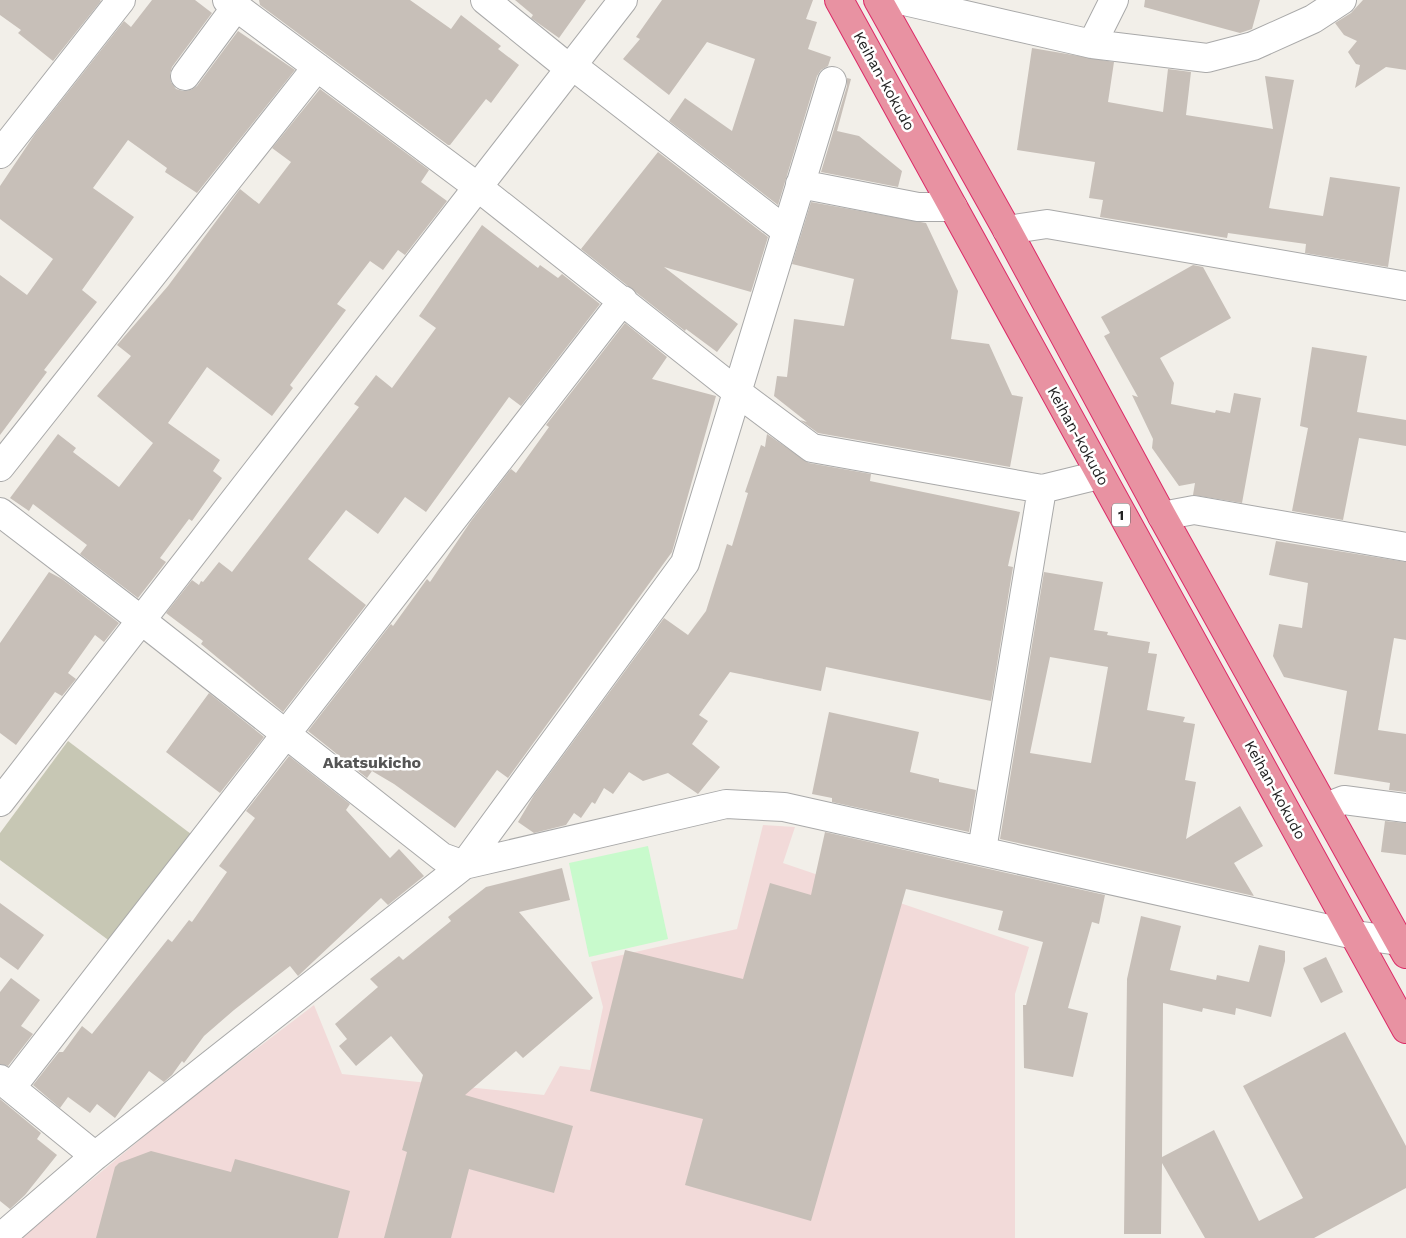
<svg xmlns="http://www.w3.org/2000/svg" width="1406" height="1238" font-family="'Work Sans',sans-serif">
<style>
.commercial{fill:#f2dad9}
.construction{fill:#c7c7b4}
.park{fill:#c8facc}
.building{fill:#c7bfb8;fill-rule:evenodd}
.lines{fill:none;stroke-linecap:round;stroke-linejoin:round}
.street-casing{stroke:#a9a9a9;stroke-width:30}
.highway-casing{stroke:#dc2a67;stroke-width:30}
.street{stroke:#fff;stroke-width:28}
.highway{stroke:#e892a2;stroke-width:28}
.labels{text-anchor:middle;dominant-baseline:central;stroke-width:5;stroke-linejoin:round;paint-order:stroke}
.shield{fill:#fff;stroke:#646464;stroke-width:1}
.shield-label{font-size:14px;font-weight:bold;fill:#222}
.street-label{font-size:15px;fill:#222;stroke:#fff}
.neighbourhood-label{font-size:16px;font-weight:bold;fill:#555;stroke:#fff}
</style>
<rect width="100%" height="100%" fill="#f2efe9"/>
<!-- commercial -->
<path class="commercial" d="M 763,825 L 795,827 L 783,863 L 1029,947 L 1015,994 L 1015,1238 L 21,1238 L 170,1115 L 314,1005 L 342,1074 L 544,1095 L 560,1066 L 590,1070 L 603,1007 L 591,962 L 737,929 Z"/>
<!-- construction -->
<path class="construction" d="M 68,741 L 191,834 L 111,942 L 0,860 L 0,833 Z"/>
<!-- park -->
<path class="park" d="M 648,846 L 668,939 L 589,957 L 569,863 Z"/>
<!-- building -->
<path class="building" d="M 0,0 L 100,0 L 101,1 L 53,61 L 18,33 L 21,30 L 0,15 Z
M 152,0 L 195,0 L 212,13 L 172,67 L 170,74 L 171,82 L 176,89 L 183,91 L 191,90 L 197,86 L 238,31 L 295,70 L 197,193 L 165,172 L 167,168 L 128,140 L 93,188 L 134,217 L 82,290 L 97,302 L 44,370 L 47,372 L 0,435 L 0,275 L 27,295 L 53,259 L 0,219 L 0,186 L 35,134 L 124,21 L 131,27 Z
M 259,0 L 410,0 L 451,29 L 461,15 L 501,46 L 498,49 L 519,65 L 491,103 L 486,99 L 450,145 L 448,145 L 260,5 Z
M 515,0 L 586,0 L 559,38 L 531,18 L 533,15 Z
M 662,0 L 813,0 L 806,19 L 817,22 L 808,49 L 831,57 L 828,66 L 821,70 L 817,76 L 778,205 L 669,121 L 685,98 L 732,131 L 755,59 L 707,42 L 669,95 L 623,59 L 640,39 L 636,37 Z
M 1145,0 L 1260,0 L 1252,29 L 1240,33 L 1144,7 Z
M 1363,0 L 1406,0 L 1406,70 L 1386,67 L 1355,88 L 1360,65 L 1356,64 L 1348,52 L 1357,41 L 1344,35 L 1335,23 L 1351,13 Z
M 1032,48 L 1114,62 L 1108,102 L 1163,112 L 1168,69 L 1191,72 L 1186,115 L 1273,129 L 1265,76 L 1294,80 L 1269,208 L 1323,216 L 1330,177 L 1400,187 L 1388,267 L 1305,253 L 1306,244 L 1228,233 L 1227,238 L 1100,217 L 1103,200 L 1089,198 L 1095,162 L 1017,150 Z
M 847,78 L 851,79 L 837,131 L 859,136 L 902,171 L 898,187 L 821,172 L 847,86 Z
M 320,89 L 429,170 L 421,182 L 447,201 L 405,255 L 398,250 L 383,270 L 370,261 L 337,304 L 346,310 L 290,385 L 293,388 L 272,416 L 207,367 L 168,423 L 220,460 L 213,471 L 222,478 L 192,521 L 189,519 L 160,558 L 166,562 L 138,598 L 80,554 L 87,545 L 33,504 L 29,511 L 10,498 L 58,434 L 76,448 L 73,452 L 119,487 L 153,443 L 97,396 L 131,356 L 117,345 L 168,286 L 240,189 L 259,204 L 291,162 L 272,148 Z
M 658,152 L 768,237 L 751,292 L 664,267 L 738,324 L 717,352 L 686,329 L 685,331 L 581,249 Z
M 811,202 L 926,223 L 958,291 L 951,339 L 989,344 L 1012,395 L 1023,397 L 1010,467 L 818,433 L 800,420 L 807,422 L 774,396 L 777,376 L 787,377 L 794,319 L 844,326 L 854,279 L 792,264 Z
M 482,225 L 538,268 L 540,265 L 558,278 L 562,274 L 600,304 L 521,406 L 509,397 L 426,512 L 405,497 L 378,534 L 346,510 L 308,559 L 366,605 L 283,712 L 201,644 L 203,641 L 166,613 L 192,580 L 199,585 L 201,581 L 203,582 L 219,562 L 232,572 L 359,407 L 354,404 L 376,375 L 392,388 L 436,328 L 419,316 Z
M 1193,265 L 1203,267 L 1231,318 L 1160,358 L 1174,383 L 1171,404 L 1215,413 L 1216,410 L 1230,413 L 1234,393 L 1261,398 L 1242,503 L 1193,495 L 1195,483 L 1179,486 L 1152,448 L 1153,439 L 1132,395 L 1138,397 L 1104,336 L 1110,333 L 1101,317 Z
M 625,323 L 667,357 L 652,379 L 716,396 L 672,552 L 508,778 L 497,770 L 455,828 L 394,784 L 372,771 L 367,778 L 308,731 L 391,624 L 393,626 L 427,579 L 430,582 L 471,521 L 511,469 L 516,473 L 549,427 L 546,425 Z
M 1312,347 L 1367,356 L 1357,412 L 1406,420 L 1406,446 L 1359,438 L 1343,520 L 1292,511 L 1308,428 L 1300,426 Z
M 767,434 L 809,463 L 871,474 L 870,481 L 1020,512 L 1008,566 L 1013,567 L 991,701 L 826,667 L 821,691 L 730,672 L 699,715 L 708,721 L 692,744 L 720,767 L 698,794 L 668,773 L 643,781 L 629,772 L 613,794 L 604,788 L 595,804 L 592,802 L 581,818 L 574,813 L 566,825 L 534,833 L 518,822 L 534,795 L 664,618 L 688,635 L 706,611 L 727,544 L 732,546 L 748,493 L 745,492 L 761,445 L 765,447 Z
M 1276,541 L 1406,562 L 1406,640 L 1394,638 L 1378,730 L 1406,734 L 1406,792 L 1389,790 L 1390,783 L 1334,774 L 1347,691 L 1284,677 L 1273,656 L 1279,624 L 1302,628 L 1308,583 L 1269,575 Z
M 49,572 L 62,579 L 119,623 L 104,642 L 95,635 L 68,673 L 76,679 L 62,696 L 55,692 L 16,745 L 0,733 L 0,643 Z
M 1044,572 L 1103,582 L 1094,630 L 1108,632 L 1107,635 L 1150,642 L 1148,653 L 1157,654 L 1147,710 L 1185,717 L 1183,722 L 1195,724 L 1185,780 L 1196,782 L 1186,839 L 1240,806 L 1263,846 L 1234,863 L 1254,896 L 1000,839 ZM 1050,657 L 1108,667 L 1091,763 L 1030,753 Z
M 209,693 L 264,737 L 220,793 L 166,752 Z
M 829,712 L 919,732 L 910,772 L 939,779 L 939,782 L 976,790 L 969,832 L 832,802 L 832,798 L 812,794 Z
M 289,756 L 350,804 L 346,810 L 390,858 L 399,849 L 424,876 L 388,905 L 381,898 L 298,976 L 290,966 L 234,1010 L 204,1036 L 184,1063 L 182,1061 L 172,1075 L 164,1082 L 149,1071 L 115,1118 L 97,1104 L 90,1113 L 68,1097 L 60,1108 L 33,1085 L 59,1052 L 63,1052 L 82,1026 L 92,1034 L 168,939 L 172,942 L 189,920 L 192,922 L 227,872 L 219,866 L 255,818 L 246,811 Z
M 1385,821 L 1406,823 L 1406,855 L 1381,852 Z
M 825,832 L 1105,895 L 1099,924 L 1092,922 L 1068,1008 L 1088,1013 L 1073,1077 L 1024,1068 L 1023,1005 L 1026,1005 L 1043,942 L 998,930 L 1003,911 L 906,889 L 811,1221 L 685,1185 L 703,1119 L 590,1091 L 625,950 L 743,979 L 770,883 L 811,895 Z
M 562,868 L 570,900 L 519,912 L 593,998 L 523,1058 L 516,1051 L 465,1095 L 573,1126 L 554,1193 L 469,1169 L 451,1238 L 384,1238 L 407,1152 L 402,1150 L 423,1075 L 391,1036 L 356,1066 L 339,1046 L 347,1039 L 335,1024 L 378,987 L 370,979 L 399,956 L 403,960 L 451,921 L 448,917 L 486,887 Z
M 0,903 L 44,935 L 18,970 L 0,957 Z
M 1141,916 L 1181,926 L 1170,970 L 1216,980 L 1217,975 L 1249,982 L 1259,945 L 1285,951 L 1285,961 L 1271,1017 L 1236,1008 L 1235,1015 L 1203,1008 L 1202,1012 L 1163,1003 L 1162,1157 L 1214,1130 L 1259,1221 L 1303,1198 L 1243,1086 L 1345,1032 L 1406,1146 L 1406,1188 L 1314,1238 L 1205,1238 L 1162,1163 L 1161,1234 L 1124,1234 L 1127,979 Z
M 1326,957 L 1343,992 L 1321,1003 L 1303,968 Z
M 11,978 L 40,1000 L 21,1026 L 33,1034 L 8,1066 L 0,1064 L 0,992 Z
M 0,1099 L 41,1133 L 37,1139 L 57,1155 L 25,1195 L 10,1209 L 0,1201 Z
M 151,1151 L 231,1172 L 235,1159 L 350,1191 L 338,1238 L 96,1238 L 115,1167 L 119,1163 Z"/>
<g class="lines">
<!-- street casing -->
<g class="street-casing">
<path id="street" d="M 227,0 L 479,188 L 737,392 L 812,448 L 1042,489
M 485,0 L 570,69
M 900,0 L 1092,44 L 1207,58 L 1253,46 L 1313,19 L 1342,0
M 1092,44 L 1114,0
M 573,66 L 786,231
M 185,76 L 236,7
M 0,154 L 121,0
M 800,184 L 918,207 L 953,207
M 1007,230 L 1047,224 L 1406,286
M 0,467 L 317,67
M 0,512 L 141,620 L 442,857 L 464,865 L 726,804 L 784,807 L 1355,935 L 1406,942
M 1162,516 L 1194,510 L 1406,547
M 0,802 L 623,0
M 1326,807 L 1344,800 L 1406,808
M 982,850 L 1042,489 L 1099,475
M 0,1079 L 95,1156
M 11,1088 L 623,300
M 0,1238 L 95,1156 L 464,865 L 685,563 L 832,81"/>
</g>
<!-- highway casing -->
<g class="highway-casing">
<path id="highway" d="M 839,0 L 1406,1029
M 878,0 L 1007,230 L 1162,516 L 1406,954"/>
</g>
<!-- street -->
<use href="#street" class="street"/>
<!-- highway -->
<use href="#highway" class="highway"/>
</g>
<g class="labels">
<!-- shield labels -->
<rect class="shield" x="1112" y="503.5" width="18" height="23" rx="4"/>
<g class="shield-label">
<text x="1121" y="515">1</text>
</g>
<!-- street labels -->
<g class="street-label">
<text transform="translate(884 81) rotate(61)">Keihan-kokudo</text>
<text transform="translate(1078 436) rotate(61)">Keihan-kokudo</text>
<text transform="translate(1275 790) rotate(61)">Keihan-kokudo</text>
</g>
<!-- neighbourhood labels -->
<g class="neighbourhood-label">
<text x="372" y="762">Akatsukicho</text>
</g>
</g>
</svg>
